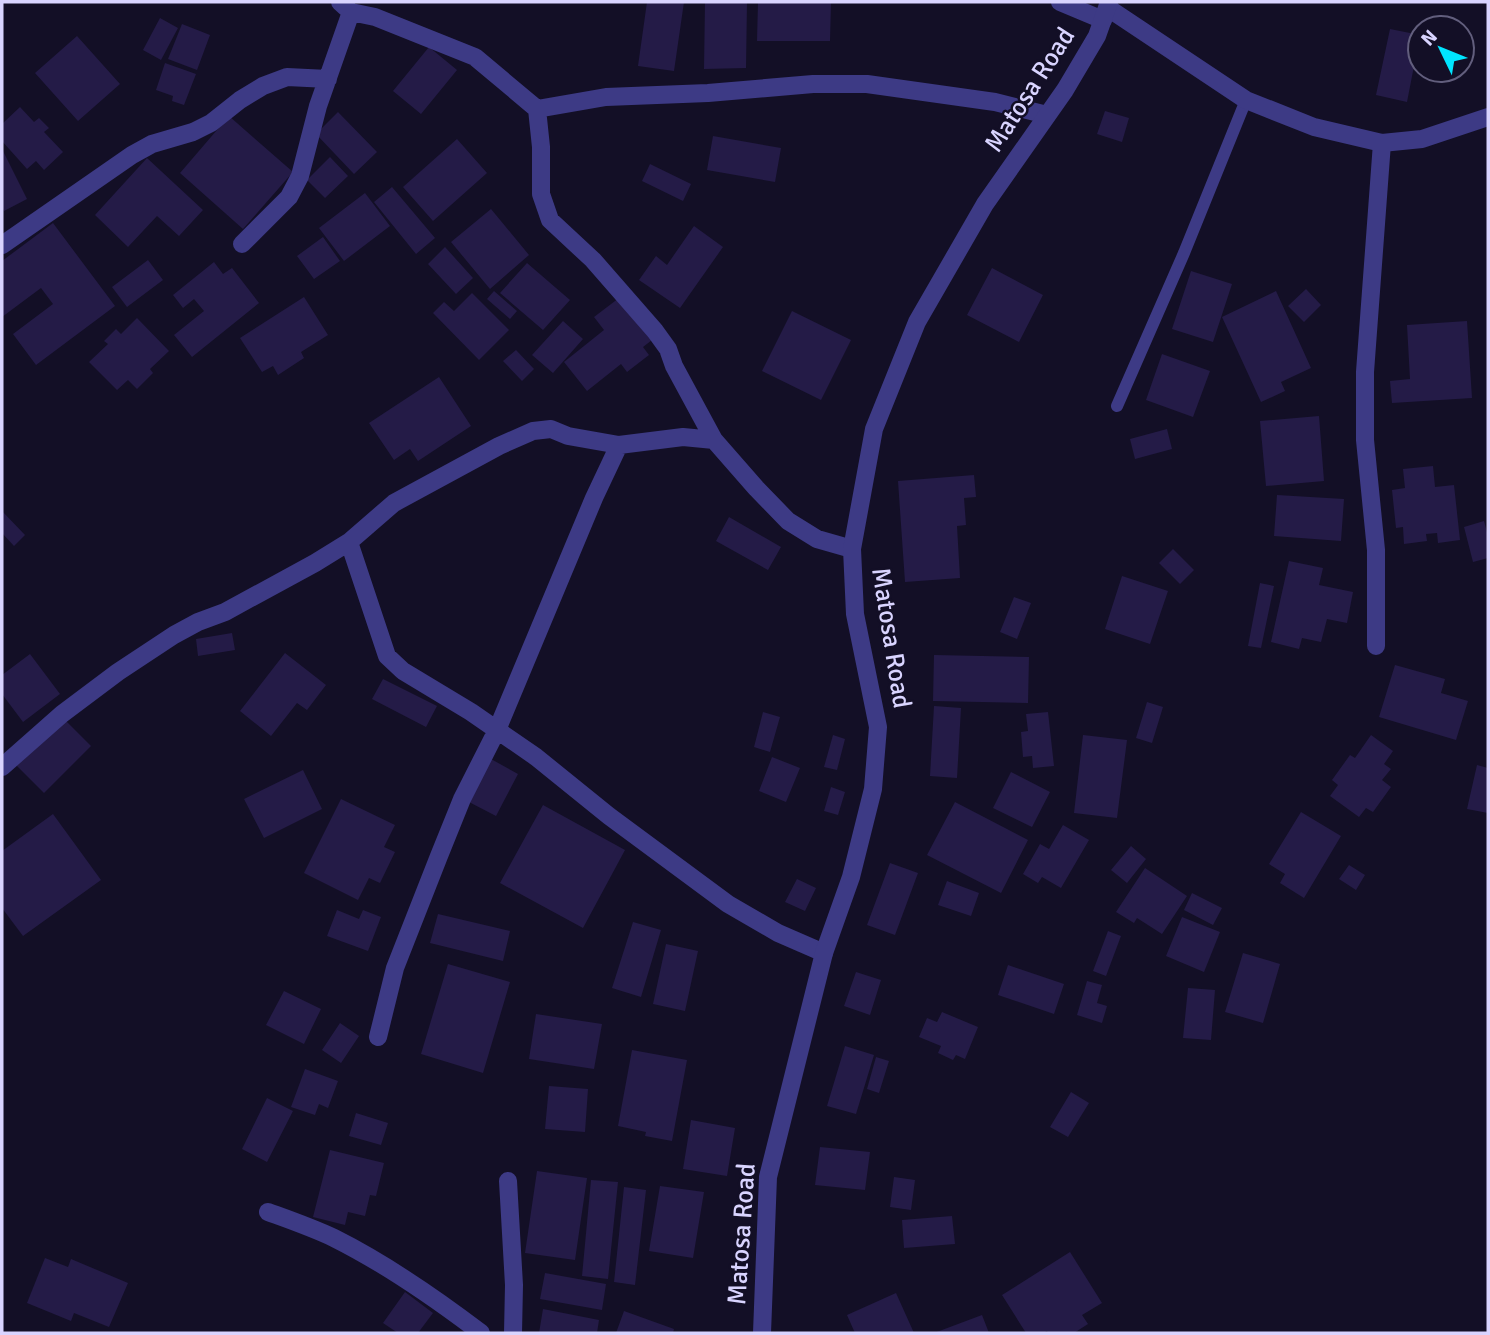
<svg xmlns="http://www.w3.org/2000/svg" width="1490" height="1335" font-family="Signika,sans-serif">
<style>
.building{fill:#241b47}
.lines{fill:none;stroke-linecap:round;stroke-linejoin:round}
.service{stroke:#3d3a85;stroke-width:12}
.minor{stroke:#3d3a85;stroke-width:18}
.tertiary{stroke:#3d3a85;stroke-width:18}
.labels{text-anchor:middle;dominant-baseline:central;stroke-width:5;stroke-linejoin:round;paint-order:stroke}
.street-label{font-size:26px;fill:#d9d4ff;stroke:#130f26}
</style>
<rect width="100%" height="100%" fill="#130f26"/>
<!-- building -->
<path class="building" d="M 647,2 L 684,2 L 674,71 L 638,66 Z
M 705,2 L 747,2 L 746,68 L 704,69 Z
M 758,2 L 831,2 L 830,41 L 757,41 Z
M 160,18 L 178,28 L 161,60 L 143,50 Z
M 182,24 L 210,35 L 197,70 L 168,59 Z
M 1390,29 L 1420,35 L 1407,102 L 1376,95 Z
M 77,36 L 120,84 L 78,121 L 35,73 Z
M 429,47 L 457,70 L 421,114 L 393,91 Z
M 165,63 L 196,74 L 184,105 L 172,101 L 173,96 L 156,90 Z
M 20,107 L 34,122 L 39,118 L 49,128 L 44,132 L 63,152 L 44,170 L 36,161 L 27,169 L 2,141 L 2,124 Z
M 1105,111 L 1129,118 L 1122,142 L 1097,134 Z
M 338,112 L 377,152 L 354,174 L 316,134 Z
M 229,116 L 293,172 L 243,229 L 180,173 Z
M 713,136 L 781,148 L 775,182 L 707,170 Z
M 457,139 L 487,173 L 433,221 L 403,187 Z
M 2,149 L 27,199 L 4,211 L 2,207 Z
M 330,157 L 348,176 L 325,198 L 307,180 Z
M 147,158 L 203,210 L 179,236 L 157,216 L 128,247 L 95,215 Z
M 650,164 L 691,184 L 683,201 L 642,181 Z
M 392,187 L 435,238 L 416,254 L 374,202 Z
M 365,193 L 390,226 L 344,261 L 319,228 Z
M 491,209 L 529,255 L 490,289 L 451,242 Z
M 53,223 L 115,306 L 36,365 L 13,334 L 53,304 L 41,288 L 2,317 L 2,261 Z
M 694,226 L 723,247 L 680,308 L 639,280 L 656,256 L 667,265 Z
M 323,237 L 340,261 L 314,279 L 297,256 Z
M 445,247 L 473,278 L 456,294 L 428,264 Z
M 148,260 L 163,280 L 127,307 L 112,287 Z
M 214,262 L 223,274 L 232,268 L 259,303 L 192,357 L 174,335 L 204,311 L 194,299 L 183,308 L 173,295 Z
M 527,263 L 570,300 L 543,330 L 500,293 Z
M 992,268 L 1043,295 L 1019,342 L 967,315 Z
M 1191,271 L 1232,284 L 1213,342 L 1172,329 Z
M 1306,289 L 1321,305 L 1304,322 L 1288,306 Z
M 494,291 L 517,311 L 510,319 L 487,299 Z
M 1276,291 L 1311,368 L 1281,382 L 1285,391 L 1261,402 L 1222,317 Z
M 472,293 L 509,330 L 479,360 L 433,313 L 444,302 L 454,311 Z
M 304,297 L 328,335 L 301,352 L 304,358 L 278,375 L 273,366 L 262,372 L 240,338 Z
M 619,298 L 652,340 L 643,347 L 649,355 L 627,372 L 621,364 L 587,391 L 564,362 L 604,330 L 594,317 Z
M 792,311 L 851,340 L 821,400 L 762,371 Z
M 137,318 L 169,351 L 150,369 L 153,373 L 137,389 L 128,380 L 117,390 L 89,362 L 108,344 L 104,341 L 116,329 L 121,334 Z
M 563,321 L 583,339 L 553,373 L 532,355 Z
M 1467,321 L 1472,398 L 1392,403 L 1390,381 L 1410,379 L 1407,325 Z
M 516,350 L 534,369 L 522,381 L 503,361 Z
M 1162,354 L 1210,371 L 1193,417 L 1146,400 Z
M 439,377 L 471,426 L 418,461 L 410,449 L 394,460 L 369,423 Z
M 1319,416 L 1324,481 L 1266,486 L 1260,421 Z
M 1167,429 L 1172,449 L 1135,459 L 1130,439 Z
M 1433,466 L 1435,487 L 1454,485 L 1460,540 L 1438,543 L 1437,533 L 1426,534 L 1427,541 L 1404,544 L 1403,527 L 1396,528 L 1392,490 L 1405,488 L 1403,469 Z
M 974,475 L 976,497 L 964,498 L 966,525 L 957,526 L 960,578 L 905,582 L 898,481 Z
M 1277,495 L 1344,499 L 1341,541 L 1274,536 Z
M 2,511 L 25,535 L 14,546 L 2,533 Z
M 729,517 L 781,547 L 768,570 L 716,541 Z
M 1484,521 L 1488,536 L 1488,558 L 1473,562 L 1464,527 Z
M 1173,549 L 1194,570 L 1180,584 L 1159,563 Z
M 1289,561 L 1323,568 L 1319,585 L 1353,592 L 1347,623 L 1327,619 L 1321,642 L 1302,638 L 1299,649 L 1271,642 Z
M 1122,576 L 1168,591 L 1150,644 L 1105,629 Z
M 1260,583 L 1274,586 L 1261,648 L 1248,646 Z
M 1014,597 L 1031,603 L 1017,639 L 1000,632 Z
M 232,633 L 235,650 L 198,656 L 196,639 Z
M 285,653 L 326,685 L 307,710 L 297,703 L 271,736 L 240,711 Z
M 30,654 L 60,694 L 23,722 L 2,694 L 2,675 Z
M 934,655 L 1029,657 L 1028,703 L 933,701 Z
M 1395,665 L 1445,679 L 1441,693 L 1468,701 L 1456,740 L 1379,717 Z
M 383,679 L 437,706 L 426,727 L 372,699 Z
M 1147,702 L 1163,707 L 1152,743 L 1136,738 Z
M 934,706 L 961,708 L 957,778 L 930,776 Z
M 763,712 L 780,717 L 770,752 L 754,747 Z
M 1048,712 L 1054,766 L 1033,768 L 1032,756 L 1023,757 L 1021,732 L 1028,731 L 1026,714 Z
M 61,716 L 91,746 L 44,793 L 14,763 Z
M 833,735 L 845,739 L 837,770 L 824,767 Z
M 1083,735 L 1127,740 L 1117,818 L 1074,813 Z
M 1371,735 L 1393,751 L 1384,764 L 1391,769 L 1382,780 L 1391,787 L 1373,812 L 1366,808 L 1359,817 L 1330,796 L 1338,785 L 1332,780 L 1350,755 L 1355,758 Z
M 772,757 L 800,768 L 786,802 L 759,791 Z
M 491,759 L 518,774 L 496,816 L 469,802 Z
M 1477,765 L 1488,768 L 1488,813 L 1467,809 Z
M 303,770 L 322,809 L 264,838 L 244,799 Z
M 1011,772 L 1050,792 L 1032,827 L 993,808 Z
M 831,787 L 845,792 L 838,815 L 824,811 Z
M 341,799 L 395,825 L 384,847 L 395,852 L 380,883 L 369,878 L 358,900 L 304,873 Z
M 955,802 L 1028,840 L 1001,893 L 927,855 Z
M 543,805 L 625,850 L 583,928 L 500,883 Z
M 1301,812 L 1341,836 L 1304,898 L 1280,883 L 1285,874 L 1269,864 Z
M 53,814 L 101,880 L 23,936 L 2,908 L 2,851 Z
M 1063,825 L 1089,840 L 1061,888 L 1042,877 L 1038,883 L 1023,874 L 1040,844 L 1049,849 Z
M 1131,846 L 1146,859 L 1127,883 L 1111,870 Z
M 890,863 L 918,873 L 895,935 L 867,925 Z
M 1349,865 L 1365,875 L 1356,890 L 1339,879 Z
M 1145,868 L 1187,896 L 1162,934 L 1137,918 L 1134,923 L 1116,912 Z
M 797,879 L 816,888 L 805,911 L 785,902 Z
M 947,881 L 979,893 L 971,916 L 938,905 Z
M 1192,893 L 1222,908 L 1213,925 L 1184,910 Z
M 337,910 L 359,919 L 363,910 L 381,917 L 368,951 L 327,936 Z
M 438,914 L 510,931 L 503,961 L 430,943 Z
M 1182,917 L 1220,932 L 1204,972 L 1166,956 Z
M 633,922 L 661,930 L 641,997 L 612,988 Z
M 1108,931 L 1121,936 L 1106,976 L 1093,971 Z
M 666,944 L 698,951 L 685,1011 L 653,1004 Z
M 1243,953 L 1280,964 L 1263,1023 L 1225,1012 Z
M 448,964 L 510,982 L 483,1073 L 421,1054 Z
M 1008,965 L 1064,984 L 1054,1014 L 998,995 Z
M 856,972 L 881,980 L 870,1015 L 844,1006 Z
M 1087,981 L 1102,985 L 1097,1003 L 1107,1006 L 1102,1023 L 1077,1015 Z
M 1188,988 L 1215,990 L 1211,1040 L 1183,1038 Z
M 284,991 L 321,1009 L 304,1044 L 266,1025 Z
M 942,1012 L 978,1027 L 965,1059 L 956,1055 L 953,1060 L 938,1053 L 941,1046 L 919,1037 L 927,1018 L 937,1022 Z
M 536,1014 L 602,1024 L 594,1069 L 529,1059 Z
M 340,1023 L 359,1036 L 341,1063 L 322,1050 Z
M 845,1046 L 874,1055 L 856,1114 L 827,1106 Z
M 632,1050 L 687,1060 L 672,1141 L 645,1136 L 646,1132 L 618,1126 Z
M 876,1057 L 889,1061 L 879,1093 L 867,1089 Z
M 305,1069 L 338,1081 L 328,1108 L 319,1104 L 315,1115 L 291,1107 Z
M 549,1086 L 588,1089 L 585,1132 L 545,1129 Z
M 1071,1092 L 1089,1103 L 1068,1137 L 1050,1127 Z
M 267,1098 L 293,1111 L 267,1162 L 242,1149 Z
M 356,1113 L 388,1123 L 381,1145 L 349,1136 Z
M 691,1120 L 735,1128 L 727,1176 L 683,1169 Z
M 820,1147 L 870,1152 L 865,1190 L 815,1185 Z
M 330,1150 L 384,1163 L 376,1196 L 370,1195 L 365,1216 L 348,1212 L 345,1225 L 313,1217 Z
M 537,1171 L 587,1178 L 575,1260 L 525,1253 Z
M 894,1177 L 915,1180 L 911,1210 L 890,1207 Z
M 591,1180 L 618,1182 L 608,1279 L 582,1276 Z
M 660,1186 L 704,1192 L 693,1258 L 649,1251 Z
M 624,1187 L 646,1190 L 635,1285 L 614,1282 Z
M 952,1216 L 955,1244 L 904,1248 L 902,1220 Z
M 1070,1252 L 1102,1303 L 1082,1315 L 1088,1324 L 1074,1333 L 1048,1333 L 1047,1331 L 1043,1333 L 1026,1333 L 1002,1295 Z
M 45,1258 L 68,1267 L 71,1259 L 128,1283 L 109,1327 L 74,1313 L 71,1321 L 27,1303 Z
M 545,1273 L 606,1284 L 602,1310 L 540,1299 Z
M 405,1292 L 433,1313 L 418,1333 L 398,1333 L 383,1323 Z
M 896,1293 L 914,1333 L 855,1333 L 847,1315 Z
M 543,1309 L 599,1320 L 597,1333 L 539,1333 Z
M 624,1311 L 674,1329 L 673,1333 L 616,1333 Z
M 982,1315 L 989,1333 L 934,1333 Z"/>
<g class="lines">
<!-- service -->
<path class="service" d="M 1117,406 L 1184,253 L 1246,100"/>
<!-- minor -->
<path class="minor" d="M 340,2 L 351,12 L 375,17 L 475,57 L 537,109 L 541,147 L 541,194 L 550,220 L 593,260 L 655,331 L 668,349 L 674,366 L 714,440 L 756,488 L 788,521 L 817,539 L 852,549
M 1060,2 L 1103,20
M 1108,8 L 1246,100 L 1314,127 L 1382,143 L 1422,139 L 1488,117
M 537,109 L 606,97 L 708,93 L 813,84 L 867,84 L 995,102 L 1047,115
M 242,244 L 289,197 L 300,176 L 318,106 L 351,12
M 2,245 L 132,155 L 152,144 L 193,132 L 211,123 L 240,100 L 263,86 L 287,77 L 328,79
M 349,542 L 387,656 L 403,671 L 471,712 L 536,757 L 609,816 L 728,904 L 778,933 L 824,953
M 1376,646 L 1376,550 L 1365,440 L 1365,372 L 1382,143
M 2,767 L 62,714 L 118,672 L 174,635 L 198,622 L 225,612 L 315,563 L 349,542 L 394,503 L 499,446 L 533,431 L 551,429 L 568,436 L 619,445 L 683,437 L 714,440
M 378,1037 L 395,968 L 439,856 L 462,799 L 497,730 L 594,498 L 619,445
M 508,1181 L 514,1285 L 513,1333
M 268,1212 C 290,1220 313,1228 334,1238 C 386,1264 435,1298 481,1333"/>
<!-- tertiary -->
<path class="tertiary" d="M 762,1333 L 768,1177 L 824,953 L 851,877 L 873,789 L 878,727 L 855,614 L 852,549 L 874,429 L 917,322 L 985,204 L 1065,90 L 1097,36 L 1109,2"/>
</g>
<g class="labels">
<!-- street labels -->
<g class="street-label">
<text transform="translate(1030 90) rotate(-57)">Matosa Road</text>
<text transform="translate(891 638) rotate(81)">Matosa Road</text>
<text transform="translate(742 1234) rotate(-86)">Matosa Road</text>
</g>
</g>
<!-- border -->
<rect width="1490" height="1335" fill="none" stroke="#d9d4ff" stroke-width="7"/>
<!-- north arrow -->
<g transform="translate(1441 49) rotate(313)"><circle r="33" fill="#130f26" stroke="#625e7d" stroke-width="2"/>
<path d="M0-5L12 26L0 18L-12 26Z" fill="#00e5ff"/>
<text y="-10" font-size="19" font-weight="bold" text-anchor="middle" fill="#d9d4ff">N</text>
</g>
</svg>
